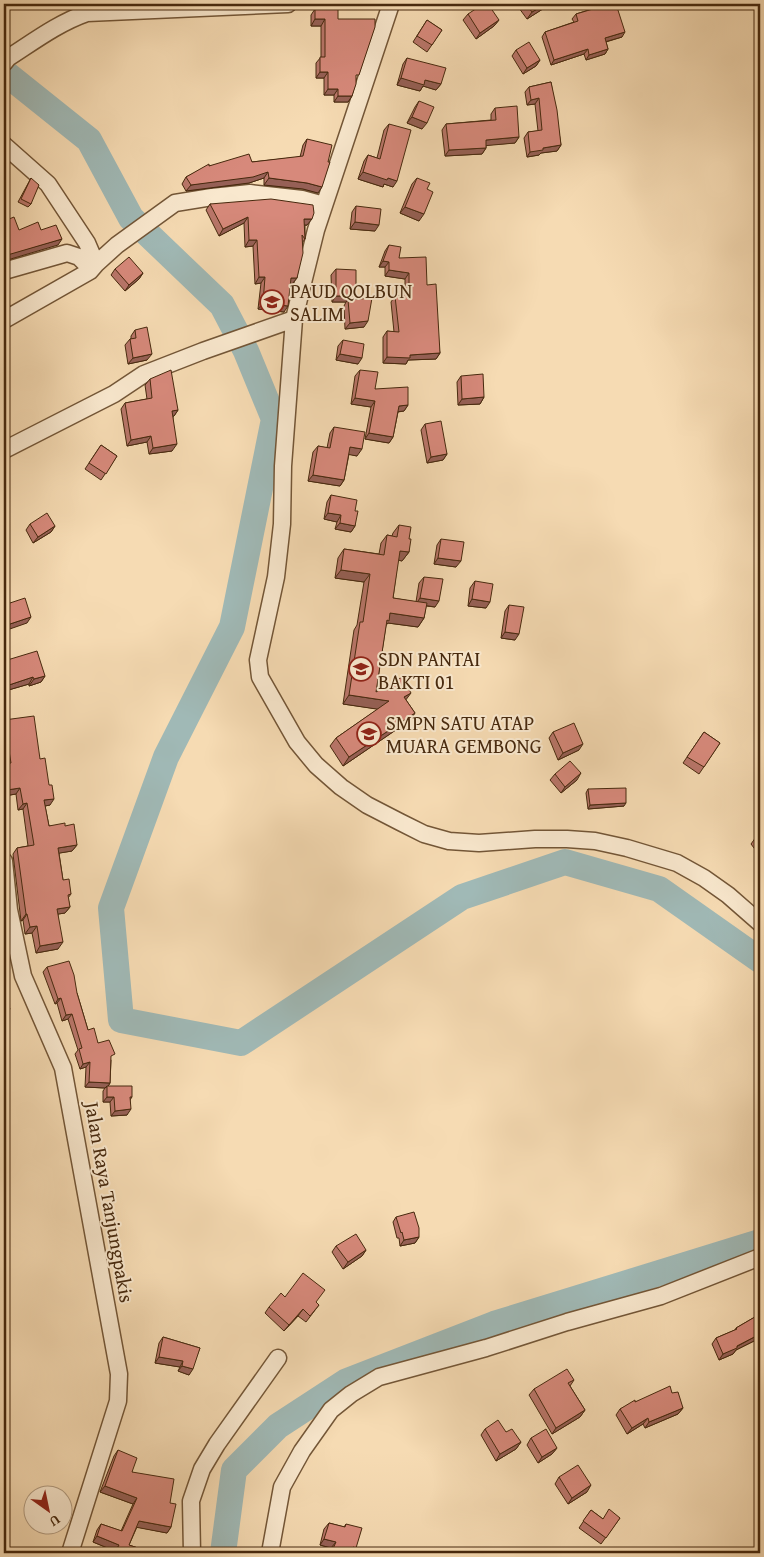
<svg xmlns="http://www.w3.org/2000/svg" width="764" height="1557" font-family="'Gentium Book Plus',serif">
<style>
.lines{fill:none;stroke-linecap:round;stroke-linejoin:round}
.river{stroke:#a0b9b6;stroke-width:26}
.minor-casing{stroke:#735637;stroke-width:19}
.minor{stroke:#f9e8ce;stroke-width:16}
.wall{fill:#b9766a;stroke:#47290e}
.shaded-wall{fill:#966056;stroke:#47290e}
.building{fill:#d7897b;stroke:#47290e}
.labels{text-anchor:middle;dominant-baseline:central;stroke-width:4;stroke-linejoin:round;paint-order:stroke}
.poi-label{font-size:20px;fill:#47290e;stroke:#f9e8ce;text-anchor:start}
.street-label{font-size:20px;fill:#47290e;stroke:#f9e8ce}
</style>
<rect width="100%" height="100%" fill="#f6dbb3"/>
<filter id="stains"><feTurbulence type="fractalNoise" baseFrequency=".004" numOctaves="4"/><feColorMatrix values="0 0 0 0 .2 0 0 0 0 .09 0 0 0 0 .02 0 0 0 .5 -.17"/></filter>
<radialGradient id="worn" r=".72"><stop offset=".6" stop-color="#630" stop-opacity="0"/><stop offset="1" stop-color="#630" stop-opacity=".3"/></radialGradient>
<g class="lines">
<!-- river -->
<path class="river" d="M 4,72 L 89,140 L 131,218 L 222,305 L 246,351 L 274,419 L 232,627 L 166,757 L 111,908 L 121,1020 L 241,1043 L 462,897 L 565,862 L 659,889 L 760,960
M 223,1553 L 234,1470 L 278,1426 L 347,1381 L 494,1324 L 760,1242"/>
<!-- minor casing -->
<g class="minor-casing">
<path id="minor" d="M 391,4 L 316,230 L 294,319 L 283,466 L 282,524 L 276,577 L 258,660 L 260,677 L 297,742 L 316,765 L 341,787 L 367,805 L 400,822 L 424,834 L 449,841 L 479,843 L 535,839 L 567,839 L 595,841 L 627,848 L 677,863 L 704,878 L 728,895 L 760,923
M 4,63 L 8,58 C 33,42 58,23 87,13 L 288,4
M 4,145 L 48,184 L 87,243 L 96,264 L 90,271 L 4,320
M 96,264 L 117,245 L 175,203 L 212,197 L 250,193 L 302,199 L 324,205
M 4,271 L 67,253 L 79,257 L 87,265 L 90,271
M 4,450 L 114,394 L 144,374 L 203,351 L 294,319
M 4,861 L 9,910 L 23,976 L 63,1068 L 119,1374 L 118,1401 L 70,1553
M 192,1553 L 191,1501 L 202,1469 L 217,1444 L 278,1358
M 270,1553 L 282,1487 L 302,1451 L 331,1410 L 351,1394 L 379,1377 L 486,1348 L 567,1322 L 661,1296 L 760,1257"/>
</g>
<!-- minor -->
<use href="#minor" class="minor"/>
</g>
<!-- wall -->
<path class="wall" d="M 516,4 L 550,4 L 549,5 L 527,19 Z
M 595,4 L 616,4 L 622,37 L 606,42 L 608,49 L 605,54 L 586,60 L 584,54 L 551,65 L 542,37 L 545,32 L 574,22 L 572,19 L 576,14 L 598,7 Z
M 315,9 L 338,19 L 356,79 L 352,96 L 348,102 L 334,102 L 334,95 L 324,95 L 324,78 L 316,78 L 316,63 L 321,57 L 321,26 L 311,26 L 311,15 Z
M 468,14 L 499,20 L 494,26 L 476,39 L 463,20 Z
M 427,20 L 442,30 L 427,52 L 413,42 Z
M 516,50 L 540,60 L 536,66 L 523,74 L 512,56 Z
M 407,58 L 441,84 L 436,90 L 423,86 L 420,91 L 397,85 L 403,64 Z
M 551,82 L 561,145 L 557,151 L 541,153 L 539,155 L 527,157 L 524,138 L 528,132 L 538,131 L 535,104 L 527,105 L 525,92 L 529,87 Z
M 419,101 L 422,129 L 407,123 L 415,107 Z
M 495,108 L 519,137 L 515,143 L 486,145 L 486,148 L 482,154 L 445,156 L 442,130 L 446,124 L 491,120 L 491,114 Z
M 389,124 L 393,187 L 384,184 L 383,187 L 358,179 L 364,161 L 368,155 L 377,158 L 384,130 Z
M 307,139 L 318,193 L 303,189 L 264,185 L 264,178 L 249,183 L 186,191 L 182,184 L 186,177 L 209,166 L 252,162 L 300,157 L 303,145 Z
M 31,178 L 31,204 L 28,207 L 18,202 Z
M 417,178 L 427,189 L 419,221 L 400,213 L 412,184 Z
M 210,204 L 307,225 L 305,225 L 305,239 L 302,243 L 297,278 L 292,284 L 291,284 L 284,312 L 258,309 L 261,283 L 255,284 L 253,246 L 245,247 L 244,223 L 219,236 L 206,210 Z
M 356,206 L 375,231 L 350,229 L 352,212 Z
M 389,245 L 399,258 L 427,285 L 440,353 L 436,359 L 408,360 L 406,364 L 383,363 L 383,337 L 387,331 L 394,332 L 391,302 L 395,296 L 405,295 L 405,279 L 385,276 L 385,267 L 379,267 L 385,251 Z
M 115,269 L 143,273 L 139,279 L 125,291 L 111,275 Z
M 336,269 L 356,296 L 353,299 L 364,327 L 345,329 L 344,306 L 346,302 L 332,302 L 331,275 Z
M 135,330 L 147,360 L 128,364 L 125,345 L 130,339 L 131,339 L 131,336 Z
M 343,340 L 358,364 L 336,360 L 338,346 Z
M 360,370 L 375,389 L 408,405 L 404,411 L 398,412 L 393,437 L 389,443 L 365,439 L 371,407 L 351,404 L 355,376 Z
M 461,376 L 484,397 L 480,404 L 458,405 L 457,382 Z
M 150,379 L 178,410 L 174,416 L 173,416 L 172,451 L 149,454 L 147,442 L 127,446 L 121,409 L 125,403 L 147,399 L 145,385 Z
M 425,424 L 447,454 L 443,460 L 427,463 L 421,430 Z
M 334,427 L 357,456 L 349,454 L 344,480 L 340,486 L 308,481 L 313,452 L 318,446 L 327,448 L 330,433 Z
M 101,445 L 117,456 L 101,480 L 85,469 Z
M 331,495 L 355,511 L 355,526 L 351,532 L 335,529 L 337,522 L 324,519 L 327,502 Z
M 30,524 L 55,526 L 51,532 L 33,543 L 26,530 Z
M 399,525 L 409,539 L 409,552 L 402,561 L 398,560 L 393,598 L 416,602 L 419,583 L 424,577 L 435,607 L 426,606 L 424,618 L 418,627 L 388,623 L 386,625 L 376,692 L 406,700 L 415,713 L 409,721 L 343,766 L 330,746 L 336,738 L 378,709 L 343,704 L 354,630 L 357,625 L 364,582 L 335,578 L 338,558 L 344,549 L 379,554 L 381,543 L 387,535 L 392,536 L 393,533 Z
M 441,539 L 456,567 L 434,564 L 437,545 Z
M 475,581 L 486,608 L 468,606 L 470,588 Z
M 509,605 L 515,640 L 501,638 L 505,611 Z
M 4,661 L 45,676 L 41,682 L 29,686 L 29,684 L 5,691 L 4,688 Z
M 4,721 L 40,759 L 50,805 L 45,806 L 49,826 L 65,826 L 77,845 L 72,851 L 59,853 L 63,880 L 71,894 L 68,898 L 70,907 L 65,913 L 58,914 L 58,949 L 36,953 L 32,933 L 25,934 L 23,920 L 21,921 L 13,854 L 17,848 L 28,846 L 23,809 L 18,810 L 16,794 L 4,796 L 4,764 L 5,764 L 4,754 Z
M 553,732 L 579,750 L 558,760 L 549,738 Z
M 704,732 L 720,743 L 699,774 L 683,763 Z
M 555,774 L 577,780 L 561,793 L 550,780 Z
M 588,789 L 624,806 L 588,809 L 586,793 Z
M 760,834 L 760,856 L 751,844 L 756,837 Z
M 47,967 L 77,993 L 88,1030 L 111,1060 L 110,1083 L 108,1086 L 132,1097 L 130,1100 L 127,1115 L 111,1116 L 110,1102 L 103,1102 L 103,1091 L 105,1088 L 85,1087 L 86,1067 L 80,1069 L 75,1054 L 78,1050 L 68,1019 L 62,1021 L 57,1003 L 55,1004 L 43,972 Z
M 396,1217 L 419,1237 L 415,1243 L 400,1246 L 399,1238 L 397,1238 L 393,1222 Z
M 336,1246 L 366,1250 L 362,1256 L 343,1269 L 332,1252 Z
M 285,1297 L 316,1302 L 319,1305 L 306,1322 L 298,1316 L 284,1331 L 265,1313 L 269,1307 Z
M 760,1314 L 760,1344 L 758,1339 L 736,1350 L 733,1354 L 719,1360 L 712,1344 L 716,1338 L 735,1330 L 736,1328 Z
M 163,1337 L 200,1348 L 189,1375 L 178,1371 L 180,1367 L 155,1363 L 159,1343 Z
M 574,1380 L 570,1386 L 585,1410 L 580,1417 L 552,1434 L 529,1395 L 534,1389 Z
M 672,1393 L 683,1408 L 678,1414 L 645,1428 L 643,1424 L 627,1434 L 616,1415 L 620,1409 L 635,1402 Z
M 485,1429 L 506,1432 L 521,1442 L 516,1449 L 496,1461 L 481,1435 Z
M 531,1438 L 557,1448 L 552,1454 L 538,1463 L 527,1445 Z
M 118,1450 L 132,1472 L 170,1503 L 171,1527 L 167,1533 L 137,1527 L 129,1545 L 153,1553 L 114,1553 L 115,1551 L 93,1542 L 97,1530 L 101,1524 L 121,1531 L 133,1504 L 100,1492 L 114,1456 Z
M 559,1477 L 587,1492 L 568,1504 L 555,1484 Z
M 591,1510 L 603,1519 L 620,1518 L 601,1544 L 579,1528 Z
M 329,1523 L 344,1527 L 346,1524 L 356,1548 L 353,1553 L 329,1553 L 331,1548 L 320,1545 L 324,1529 Z"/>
<!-- shaded-wall -->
<path class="shaded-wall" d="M 546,4 L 550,4 L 549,5 L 527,19 L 532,12 Z
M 315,19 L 325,19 L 321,26 L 311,26 Z
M 499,20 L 494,26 L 476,39 L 480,33 Z
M 625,32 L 622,37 L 601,43 L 605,38 Z
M 588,49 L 584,54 L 551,65 L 554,60 Z
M 608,49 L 605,54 L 586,60 L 589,55 Z
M 540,60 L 536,66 L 523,74 L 527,68 Z
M 320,72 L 328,72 L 324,78 L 316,78 Z
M 401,78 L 425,80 L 441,84 L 436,90 L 423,86 L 420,91 L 397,85 Z
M 328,89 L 338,89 L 334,95 L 324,95 Z
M 338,96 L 352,96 L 348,102 L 334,102 Z
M 539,98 L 535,104 L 527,105 L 531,100 Z
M 412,117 L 427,123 L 422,129 L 407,123 Z
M 519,137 L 515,143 L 482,146 L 486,140 Z
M 561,145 L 557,151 L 541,153 L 539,155 L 527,157 L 530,152 L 543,148 Z
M 486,148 L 482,154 L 445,156 L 449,150 Z
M 268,172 L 264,178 L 249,183 L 186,191 L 191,185 Z
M 363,172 L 388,178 L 397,181 L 393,187 L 384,184 L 383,187 L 358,179 Z
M 269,178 L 307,183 L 322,187 L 318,193 L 303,189 L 264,185 Z
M 405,207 L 424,214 L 419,221 L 400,213 Z
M 248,217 L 244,223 L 219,236 L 223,229 Z
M 304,219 L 312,219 L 307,225 L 300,225 Z
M 355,222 L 379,225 L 375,231 L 350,229 Z
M 62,239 L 58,245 L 4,261 L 4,256 L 5,255 Z
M 249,240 L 257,240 L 253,246 L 245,247 Z
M 383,261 L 389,262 L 385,267 L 379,267 Z
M 389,270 L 409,273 L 405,279 L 385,276 Z
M 143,273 L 139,279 L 125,291 L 129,285 Z
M 259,277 L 265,277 L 261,283 L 255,284 Z
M 291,278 L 297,278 L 292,284 L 287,285 Z
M 336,296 L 356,296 L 352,302 L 348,300 L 346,302 L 332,302 Z
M 263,303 L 288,306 L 284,312 L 258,309 Z
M 368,321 L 364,327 L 345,329 L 350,323 Z
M 440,353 L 436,359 L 408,360 L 406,364 L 383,363 L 387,357 L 410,355 Z
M 152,354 L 147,360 L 128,364 L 133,358 Z
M 340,354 L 362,358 L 358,364 L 336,360 Z
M 484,397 L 480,404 L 458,405 L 462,399 Z
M 355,398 L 375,401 L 371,407 L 351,404 Z
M 408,405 L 404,411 L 395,412 L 399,406 Z
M 178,410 L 174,416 L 168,417 L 172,411 Z
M 369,433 L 393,437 L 389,443 L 365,439 Z
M 151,436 L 147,442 L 127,446 L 131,440 Z
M 177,444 L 172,451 L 149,454 L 153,448 Z
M 350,447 L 362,449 L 357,456 L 346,454 Z
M 447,454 L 443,460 L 427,463 L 431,457 Z
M 313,475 L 344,480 L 340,486 L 308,481 Z
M 328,513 L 341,515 L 337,522 L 324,519 Z
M 340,523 L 355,526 L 351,532 L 335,529 Z
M 55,526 L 51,532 L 33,543 L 38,537 Z
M 400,551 L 409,552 L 402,561 L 394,559 Z
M 438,558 L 461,561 L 456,567 L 434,564 Z
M 341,570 L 370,574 L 364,582 L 335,578 Z
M 420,598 L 439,601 L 435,607 L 416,604 Z
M 472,599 L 490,602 L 486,608 L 468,606 Z
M 390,613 L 424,618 L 418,627 L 388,623 L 383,629 Z
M 31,617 L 27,623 L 4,631 L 4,626 Z
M 505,632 L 519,634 L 515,640 L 501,638 Z
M 45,676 L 41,682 L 29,686 L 34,679 Z
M 33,677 L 29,684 L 5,691 L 9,685 Z
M 411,693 L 405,701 L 404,697 Z
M 349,695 L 389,701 L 383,710 L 343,704 Z
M 415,713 L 409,721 L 343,766 L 349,757 Z
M 583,744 L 579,750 L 558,760 L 563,753 Z
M 581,773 L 577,780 L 561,793 L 565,787 Z
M 20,788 L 16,794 L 4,796 L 4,794 L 7,790 Z
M 54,799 L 50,805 L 40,807 L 44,800 Z
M 27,803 L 23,809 L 18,810 L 23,804 Z
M 626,803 L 624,806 L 588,809 L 590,805 Z
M 77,845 L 72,851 L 54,854 L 58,848 Z
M 70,907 L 65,913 L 52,915 L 57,909 Z
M 26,914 L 27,914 L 23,920 L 21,921 Z
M 37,926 L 32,933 L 25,934 L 30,927 Z
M 8,937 L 5,942 L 4,942 L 4,938 Z
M 63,942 L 58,949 L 36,953 L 40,946 Z
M 61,998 L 57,1003 L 55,1004 L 58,999 Z
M 10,1009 L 6,1014 L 4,1015 L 4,1012 Z
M 72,1014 L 68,1019 L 62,1021 L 66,1015 Z
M 90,1062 L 86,1067 L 80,1069 L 83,1064 Z
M 89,1082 L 110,1083 L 107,1088 L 107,1086 L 105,1088 L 85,1087 Z
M 107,1097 L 114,1097 L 110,1102 L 103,1102 Z
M 131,1109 L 127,1115 L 111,1116 L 115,1111 Z
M 419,1237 L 415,1243 L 400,1246 L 404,1240 Z
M 366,1250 L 362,1256 L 343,1269 L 348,1262 Z
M 303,1309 L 298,1316 L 284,1331 L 289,1325 Z
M 760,1334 L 760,1335 L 758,1339 L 736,1350 L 733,1354 L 719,1360 L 723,1354 Z
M 159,1357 L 183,1361 L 180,1367 L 155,1363 Z
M 182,1366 L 193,1369 L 189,1375 L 178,1371 Z
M 683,1408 L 678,1414 L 645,1428 L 649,1422 Z
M 585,1410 L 580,1417 L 552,1434 L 556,1428 Z
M 648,1418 L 643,1424 L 627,1434 L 632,1428 Z
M 521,1442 L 516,1449 L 496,1461 L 500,1454 Z
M 557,1448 L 552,1454 L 538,1463 L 542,1457 Z
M 591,1485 L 587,1492 L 568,1504 L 572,1498 Z
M 105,1486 L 137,1498 L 133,1504 L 100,1492 Z
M 139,1521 L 171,1527 L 167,1533 L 135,1527 Z
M 97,1536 L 119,1545 L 115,1551 L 93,1542 Z
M 324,1539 L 336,1542 L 331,1548 L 320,1545 Z
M 353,1547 L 356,1548 L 353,1553 L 349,1553 Z"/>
<!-- building -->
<path class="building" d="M 483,4 L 488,4 L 499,20 L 480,33 L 468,14 Z
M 526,4 L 546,4 L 532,12 Z
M 602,4 L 616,4 L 625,32 L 605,38 L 608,49 L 589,55 L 588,49 L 554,60 L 545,32 L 578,21 L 576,14 L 603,6 Z
M 315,9 L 338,9 L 338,19 L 375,19 L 375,27 L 359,75 L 356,75 L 356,84 L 352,96 L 338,96 L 338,89 L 328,89 L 328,72 L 320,72 L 320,57 L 325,57 L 325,19 L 315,19 Z
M 427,20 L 442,30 L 432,45 L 417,36 Z
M 529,42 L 540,60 L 527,68 L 516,50 Z
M 407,58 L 446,68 L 441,84 L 425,80 L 424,85 L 401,78 Z
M 551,82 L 557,110 L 561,145 L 543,148 L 543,150 L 530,152 L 528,132 L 542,130 L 539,98 L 531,100 L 529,87 Z
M 419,101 L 434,107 L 427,123 L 412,117 Z
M 517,106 L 519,137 L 486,140 L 486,148 L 449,150 L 446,124 L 496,120 L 495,108 Z
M 389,124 L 411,130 L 397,181 L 388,178 L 387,180 L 363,172 L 368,155 L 380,159 Z
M 307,139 L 332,145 L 328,162 L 330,162 L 322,187 L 307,183 L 269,178 L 268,172 L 253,177 L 191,185 L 186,177 L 209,164 L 209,166 L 249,154 L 252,162 L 303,156 Z
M 31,178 L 39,185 L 31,204 L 21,199 Z
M 417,178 L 430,183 L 427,189 L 433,192 L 424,214 L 405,207 Z
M 271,199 L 313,205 L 314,213 L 312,219 L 304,219 L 305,239 L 302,235 L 303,253 L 297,278 L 291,278 L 288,306 L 263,303 L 265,277 L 259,277 L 257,240 L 249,240 L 248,217 L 223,229 L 210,204 Z
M 356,206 L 381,209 L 379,225 L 355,222 Z
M 14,217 L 19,230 L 38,222 L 41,230 L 56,225 L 62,239 L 4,256 L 4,221 Z
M 389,245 L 401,247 L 399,258 L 426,257 L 427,285 L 436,284 L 440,353 L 410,355 L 410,358 L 387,357 L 387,331 L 399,332 L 395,296 L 409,294 L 409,273 L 389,270 L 389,262 L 383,261 Z
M 129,257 L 143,273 L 129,285 L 115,269 Z
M 336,269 L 356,270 L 356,296 L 336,296 Z
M 372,298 L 368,321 L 350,323 L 348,300 Z
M 147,327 L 152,354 L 133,358 L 130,339 L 136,338 L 135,330 Z
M 343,340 L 364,344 L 362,358 L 340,354 Z
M 171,370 L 178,410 L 172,411 L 177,444 L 153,448 L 151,436 L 131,440 L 125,403 L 152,398 L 150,379 Z
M 360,370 L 378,372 L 375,389 L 408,387 L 408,405 L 399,406 L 393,437 L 369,433 L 375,401 L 355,398 Z
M 483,374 L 484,397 L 462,399 L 461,376 Z
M 441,421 L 447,454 L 431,457 L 425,424 Z
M 334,427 L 365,432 L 362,449 L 350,447 L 344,480 L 313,475 L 318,446 L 330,448 Z
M 101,445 L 117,456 L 106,474 L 89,463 Z
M 331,495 L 357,500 L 355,511 L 358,511 L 355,526 L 340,523 L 341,515 L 328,513 Z
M 47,513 L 55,526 L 38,537 L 30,524 Z
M 399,525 L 411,527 L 409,539 L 411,539 L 409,552 L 400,551 L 393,598 L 427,603 L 424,618 L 390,613 L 389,621 L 387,620 L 376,692 L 402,677 L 411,693 L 404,697 L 415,713 L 349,757 L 336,738 L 389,701 L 349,695 L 360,622 L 363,622 L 370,574 L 341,570 L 344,549 L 384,555 L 387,535 L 397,537 Z
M 441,539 L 464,542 L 461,561 L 438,558 Z
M 424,577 L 443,579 L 439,601 L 420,598 Z
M 475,581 L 493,584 L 490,602 L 472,599 Z
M 25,598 L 31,617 L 4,626 L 4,605 Z
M 509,605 L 524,607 L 519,634 L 505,632 Z
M 37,651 L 45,676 L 34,679 L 33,677 L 9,685 L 4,667 L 4,661 Z
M 34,716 L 40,759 L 45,758 L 49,785 L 52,785 L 54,799 L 44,800 L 49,826 L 65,823 L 65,826 L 74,824 L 77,845 L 58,848 L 63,880 L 69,879 L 71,894 L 68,895 L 70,907 L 57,909 L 63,942 L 40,946 L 37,926 L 30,927 L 27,914 L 26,914 L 17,848 L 34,845 L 27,803 L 23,804 L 20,788 L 7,790 L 4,772 L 4,764 L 11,763 L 4,720 Z
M 574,723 L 583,744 L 563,753 L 553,732 Z
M 704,732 L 720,743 L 704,767 L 687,757 Z
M 570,761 L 581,773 L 565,787 L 555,774 Z
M 626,788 L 626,803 L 590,805 L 588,789 Z
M 760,834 L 760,844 L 756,837 Z
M 5,920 L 8,937 L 4,938 L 4,921 Z
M 69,961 L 74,975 L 77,993 L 88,1030 L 94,1028 L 98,1043 L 109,1040 L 115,1054 L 111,1056 L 110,1083 L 89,1082 L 90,1062 L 83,1064 L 79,1049 L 82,1048 L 72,1014 L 66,1015 L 61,998 L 58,999 L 47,967 Z
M 4,996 L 10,1009 L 4,1012 Z
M 107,1086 L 132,1086 L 132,1097 L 130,1097 L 131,1109 L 115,1111 L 114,1097 L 107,1097 Z
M 414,1212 L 419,1228 L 419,1237 L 404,1240 L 402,1232 L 401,1233 L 396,1217 Z
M 356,1234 L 366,1250 L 348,1262 L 336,1246 Z
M 303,1273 L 325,1290 L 316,1302 L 319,1305 L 310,1316 L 303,1309 L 289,1325 L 269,1307 L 281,1293 L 285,1297 Z
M 760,1314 L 760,1334 L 737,1346 L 737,1348 L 723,1354 L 716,1338 L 737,1329 L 736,1328 Z
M 163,1337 L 200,1348 L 193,1369 L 182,1366 L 183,1361 L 159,1357 Z
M 567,1369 L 574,1380 L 568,1383 L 585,1410 L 556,1428 L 534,1389 Z
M 670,1386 L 672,1393 L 678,1392 L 683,1408 L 649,1422 L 648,1418 L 632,1428 L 620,1409 L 635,1400 L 635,1402 Z
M 498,1420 L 506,1432 L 512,1429 L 521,1442 L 500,1454 L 485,1429 Z
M 546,1429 L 557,1448 L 542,1457 L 531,1438 Z
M 118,1450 L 137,1458 L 132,1472 L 174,1479 L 170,1503 L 176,1504 L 171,1527 L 139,1521 L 129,1545 L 153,1553 L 115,1553 L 119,1545 L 97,1536 L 101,1524 L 122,1531 L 137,1498 L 105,1486 Z
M 578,1465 L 591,1485 L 572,1498 L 559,1477 Z
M 609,1509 L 620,1518 L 606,1538 L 583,1521 L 591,1510 L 603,1519 Z
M 329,1523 L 345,1527 L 346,1524 L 362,1528 L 356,1548 L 353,1547 L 350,1553 L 331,1553 L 336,1542 L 324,1539 Z"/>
<!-- icons -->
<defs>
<g id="school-ring" transform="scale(1.25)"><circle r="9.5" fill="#f9e8ce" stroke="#8f2418" stroke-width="1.5"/><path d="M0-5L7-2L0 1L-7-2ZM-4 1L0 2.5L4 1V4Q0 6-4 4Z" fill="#8f2418"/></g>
</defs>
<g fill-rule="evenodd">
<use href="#school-ring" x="272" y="302"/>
<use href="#school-ring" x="361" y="669"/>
<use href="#school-ring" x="369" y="734"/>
</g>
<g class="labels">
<!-- poi labels -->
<g class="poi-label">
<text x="290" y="290">PAUD QOLBUN<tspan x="290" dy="23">SALIM</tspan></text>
<text x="378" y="658">SDN PANTAI<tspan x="378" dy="23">BAKTI 01</tspan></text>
<text x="386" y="722">SMPN SATU ATAP<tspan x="386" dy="23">MUARA GEMBONG</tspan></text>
</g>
<!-- street labels -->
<g class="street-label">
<text transform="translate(110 1202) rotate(80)">Jalan Raya Tanjungpakis</text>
</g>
</g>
<!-- margin -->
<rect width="764" height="1557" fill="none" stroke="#f6dbb3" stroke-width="20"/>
<rect x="5" y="5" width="754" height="1547" fill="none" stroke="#47290e" stroke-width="2.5"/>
<rect x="10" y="10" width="744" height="1537" fill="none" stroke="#47290e"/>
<!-- north arrow -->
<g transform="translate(48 1510) rotate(147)"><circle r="24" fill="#f9e8ce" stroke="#b29c81"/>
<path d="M0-4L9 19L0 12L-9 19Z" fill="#8f2418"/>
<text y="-8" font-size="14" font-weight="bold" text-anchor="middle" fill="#47290e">U</text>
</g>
<rect width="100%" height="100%" filter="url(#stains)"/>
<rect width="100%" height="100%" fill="url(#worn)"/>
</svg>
